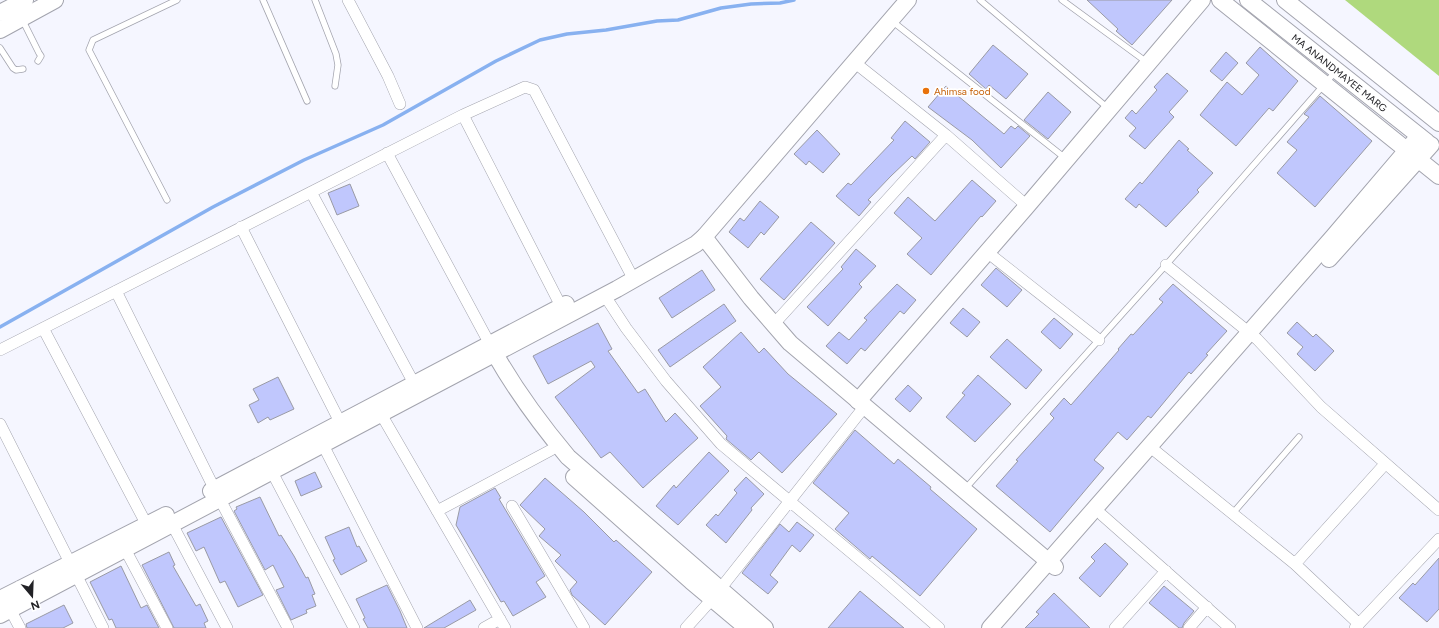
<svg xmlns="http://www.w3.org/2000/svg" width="1439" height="628" font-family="Figtree,sans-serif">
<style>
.forest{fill:#afd97d}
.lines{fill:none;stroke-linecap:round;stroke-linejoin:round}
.stream{stroke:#88b1f0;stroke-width:3.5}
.building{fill:#c0c7fd;stroke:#999aa4}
.lane-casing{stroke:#a3a4ae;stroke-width:7}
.street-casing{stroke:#a3a4ae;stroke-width:12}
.secondary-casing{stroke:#a3a4ae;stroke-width:18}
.lane{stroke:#fff;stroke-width:5.5}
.street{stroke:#fff;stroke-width:11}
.secondary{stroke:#fff;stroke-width:16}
.food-dot{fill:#e8710a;stroke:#fff;stroke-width:1.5}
.labels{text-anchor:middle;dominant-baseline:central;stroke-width:3.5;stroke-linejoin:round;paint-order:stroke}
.street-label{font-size:10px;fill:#222226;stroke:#fff}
.food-label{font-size:10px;fill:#c56008;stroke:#fff;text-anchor:start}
</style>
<rect width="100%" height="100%" fill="#f5f6ff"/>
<!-- forest -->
<path class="forest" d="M 1345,0 L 1439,0 L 1439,76 Z"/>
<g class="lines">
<!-- stream -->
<path class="stream" d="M 0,327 L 213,207 L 304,160 L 383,125 L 496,61 L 540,40 L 567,34 L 606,30 L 657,21 L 678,20 L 721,8 L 751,4 L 780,3 L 794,0"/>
</g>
<!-- building -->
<path class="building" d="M 1087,0 L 1172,0 L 1132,45 L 1116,31 L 1118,29 Z
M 993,45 L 1028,74 L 1006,99 L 989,85 L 986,89 L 969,74 Z
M 1260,47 L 1298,81 L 1273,111 L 1269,108 L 1236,146 L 1200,115 L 1227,82 L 1242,95 L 1259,75 L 1246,63 Z
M 1226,52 L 1238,63 L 1222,81 L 1210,71 Z
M 1167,73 L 1188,91 L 1169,112 L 1174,117 L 1145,149 L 1129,136 L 1136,128 L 1125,118 L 1132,110 L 1136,114 L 1157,90 L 1154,87 Z
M 946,86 L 1004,134 L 1011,126 L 1015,129 L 1018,126 L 1030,136 L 1001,168 L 972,140 L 928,107 Z
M 1048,92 L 1071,112 L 1048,139 L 1024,120 Z
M 1320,96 L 1372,141 L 1315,207 L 1277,173 L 1297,150 L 1287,142 L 1309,117 L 1304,114 Z
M 905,121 L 930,142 L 915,159 L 912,156 L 891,176 L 868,200 L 871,202 L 859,216 L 836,196 L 848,183 L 851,185 L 894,140 L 891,138 Z
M 817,130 L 840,154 L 823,173 L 809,161 L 806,165 L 794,154 Z
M 1179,140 L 1189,149 L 1187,150 L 1213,173 L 1197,190 L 1199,192 L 1166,227 L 1139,204 L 1136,208 L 1125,199 L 1140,182 L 1142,184 Z
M 972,180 L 996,201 L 982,217 L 981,216 L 931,275 L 907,254 L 922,238 L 894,213 L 908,197 L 935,221 Z
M 350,184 L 359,206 L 337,215 L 328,193 Z
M 760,201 L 779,217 L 764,235 L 761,232 L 748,248 L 729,232 L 740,218 L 744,221 Z
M 811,222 L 835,243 L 784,300 L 760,279 Z
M 856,249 L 876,266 L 859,284 L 862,287 L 828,326 L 807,307 L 843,269 L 841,267 Z
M 996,268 L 1022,290 L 1007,307 L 981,285 Z
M 702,270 L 715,290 L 672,318 L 659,298 Z
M 897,284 L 916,300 L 904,314 L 900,311 L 865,351 L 861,348 L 847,364 L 826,346 L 839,332 L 849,340 L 867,320 L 864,318 Z
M 1173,284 L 1227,331 L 1206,354 L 1208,355 L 1191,374 L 1189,372 L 1151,418 L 1148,416 L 1127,440 L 1118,432 L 1094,460 L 1104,468 L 1050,532 L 996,486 L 1018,461 L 1016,460 L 1054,418 L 1050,414 L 1064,398 L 1071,405 L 1119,350 L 1118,349 L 1131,334 L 1133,335 L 1163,302 L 1159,299 Z
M 724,304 L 736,321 L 670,367 L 658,350 Z
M 963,308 L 980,322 L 967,337 L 950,323 Z
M 1054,318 L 1073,334 L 1060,349 L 1041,332 Z
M 1297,322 L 1313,337 L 1316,334 L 1334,351 L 1315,371 L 1297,354 L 1303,347 L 1287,333 Z
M 598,323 L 612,349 L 608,351 L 638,393 L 645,389 L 666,422 L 675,413 L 698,438 L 643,488 L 610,452 L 601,458 L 555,397 L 595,367 L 591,361 L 548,384 L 533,356 Z
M 741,332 L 759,353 L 764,348 L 788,374 L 837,414 L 782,473 L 759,452 L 751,460 L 726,439 L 727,436 L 700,406 L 721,387 L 703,367 Z
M 1007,339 L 1042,370 L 1026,389 L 990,357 Z
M 978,375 L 1011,404 L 975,442 L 946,417 L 965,395 L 962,393 Z
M 278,377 L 294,409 L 270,420 L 268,417 L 258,423 L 249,405 L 259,400 L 253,389 Z
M 908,385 L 922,398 L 910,412 L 895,399 Z
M 855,430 L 894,464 L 898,459 L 931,487 L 930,489 L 977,529 L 920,596 L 872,556 L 870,559 L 835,529 L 849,513 L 813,483 Z
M 709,452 L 729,471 L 678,525 L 656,506 L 674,485 L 676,488 Z
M 315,472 L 322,487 L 301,496 L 295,481 Z
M 746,477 L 764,494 L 751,508 L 752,510 L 726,543 L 706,525 L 716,514 L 718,516 L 737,493 L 734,490 Z
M 545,478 L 584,512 L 614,542 L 616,540 L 652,572 L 605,625 L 572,595 L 570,590 L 577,582 L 555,561 L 561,555 L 539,536 L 545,529 L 520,505 Z
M 495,488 L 501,498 L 499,499 L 545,576 L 536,582 L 546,597 L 513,616 L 504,601 L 501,602 L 456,525 L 460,507 Z
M 260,497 L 279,536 L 281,535 L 294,556 L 306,578 L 308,577 L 315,594 L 312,595 L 316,606 L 306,610 L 307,613 L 291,620 L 276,590 L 284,587 L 273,565 L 265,570 L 234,511 L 237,509 L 236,507 Z
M 221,517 L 263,595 L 238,607 L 225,581 L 220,583 L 204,547 L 196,551 L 187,533 Z
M 797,522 L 814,535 L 800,552 L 792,545 L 770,575 L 778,582 L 768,594 L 742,573 L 780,524 L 789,532 Z
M 349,527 L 357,547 L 359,546 L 367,561 L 341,575 L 333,560 L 335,559 L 325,537 Z
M 1105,543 L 1128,564 L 1100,597 L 1079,578 L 1095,561 L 1091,557 Z
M 169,552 L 175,565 L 173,566 L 196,606 L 200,604 L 208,621 L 204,623 L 206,628 L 174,628 L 142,565 Z
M 1439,558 L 1439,609 L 1427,622 L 1399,598 L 1413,583 L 1415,585 Z
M 121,566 L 141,608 L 147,605 L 159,628 L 116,628 L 112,619 L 109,620 L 90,582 Z
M 387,585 L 400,611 L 407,628 L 368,628 L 363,619 L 365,618 L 356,599 Z
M 1164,586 L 1194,611 L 1184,623 L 1182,628 L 1179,628 L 1149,603 Z
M 860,591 L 904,628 L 828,628 Z
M 1054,593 L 1090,628 L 1025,628 L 1039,614 L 1036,612 Z
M 470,600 L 476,610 L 444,628 L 424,628 Z
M 64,605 L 73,623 L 63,628 L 27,628 L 26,624 Z"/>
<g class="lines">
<!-- lane casing -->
<g class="lane-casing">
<path id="lane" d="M 263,0 L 307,101
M 315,0 L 336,54 L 338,65 L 335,86
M 980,0 L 1109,109
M 1062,0 L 1148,63
M 22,19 L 39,53 L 41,56 L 38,61
M 892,21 L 1065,158
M 0,48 L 13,68 L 16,70 L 23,69
M 167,200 L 89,50 L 93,40 L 177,0
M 965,489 L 1166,265 L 1336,71
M 1233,513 L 1299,437"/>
</g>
<!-- street casing -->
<g class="street-casing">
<path id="street" d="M 348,0 L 388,76 L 400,104
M 854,62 L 946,135 L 1027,206
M 463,115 L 564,312
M 387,153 L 493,350
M 311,192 L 417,389
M 241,227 L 343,428
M 987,252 L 1099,340
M 1166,265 L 1257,339 L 1321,407 L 1439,510
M 116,291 L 215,490 L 288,628
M 605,296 L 626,328 L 666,381 L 721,444 L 883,579 L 939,628
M 773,325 L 946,135
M 43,328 L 150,531
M 0,350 L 463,115 L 525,87 L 534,90 L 634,280
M 381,414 L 505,628
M 0,424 L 103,628
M 323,445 L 417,628
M 1149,446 L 1295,564 L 1359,624
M 272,472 L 354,628
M 512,506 L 584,628
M 437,511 L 551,450
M 1102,515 L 1230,628
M 172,524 L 227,628
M 125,549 L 167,628
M 1295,564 L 1385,464
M 10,609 L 20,628
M 484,628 L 500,619
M 686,628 L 713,598 L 865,406
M 1115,628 L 1166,571
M 1189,628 L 1207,607
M 1355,628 L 1439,539"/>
</g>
<!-- secondary casing -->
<g class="secondary-casing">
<g id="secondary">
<path d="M 1220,0 L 1439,176"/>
<path id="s1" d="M 1248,0 L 1427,142"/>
<path d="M 1285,0 L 1439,123"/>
<path d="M 0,13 L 25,0"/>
<path d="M 0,30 L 55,0"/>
<path d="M 704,237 L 751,298 L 790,343 L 1055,567"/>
<path d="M 1329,259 L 1431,145"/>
<path d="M 495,354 C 515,389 542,426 568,457 L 765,628"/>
<path d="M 858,401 L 1027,206 L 1202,0"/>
<path d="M 574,477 L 691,581 L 747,628"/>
<path d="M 211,491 L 566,304"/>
<path d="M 0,599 L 166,515"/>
<path d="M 0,615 L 617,289 L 696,244 L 704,237 L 908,0"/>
<path d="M 990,628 L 1333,237 L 1419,136"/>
</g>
</g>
<!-- lane -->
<use href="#lane" class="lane"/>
<!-- street -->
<use href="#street" class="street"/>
<!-- secondary -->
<use href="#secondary" class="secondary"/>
</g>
<!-- markers -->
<circle class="food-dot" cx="926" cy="91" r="4"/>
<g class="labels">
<!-- street labels -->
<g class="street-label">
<text stroke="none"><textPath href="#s1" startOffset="117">MA ANANDMAYEE MARG</textPath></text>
</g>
<!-- food labels -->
<g class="food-label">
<text x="934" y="91">Ahimsa food</text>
</g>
</g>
<!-- north arrow -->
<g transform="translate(32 596) rotate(161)" stroke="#ffffff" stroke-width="3" paint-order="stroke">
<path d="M0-3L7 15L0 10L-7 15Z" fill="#222226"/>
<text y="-6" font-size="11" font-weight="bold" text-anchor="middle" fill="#222226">N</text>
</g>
</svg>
